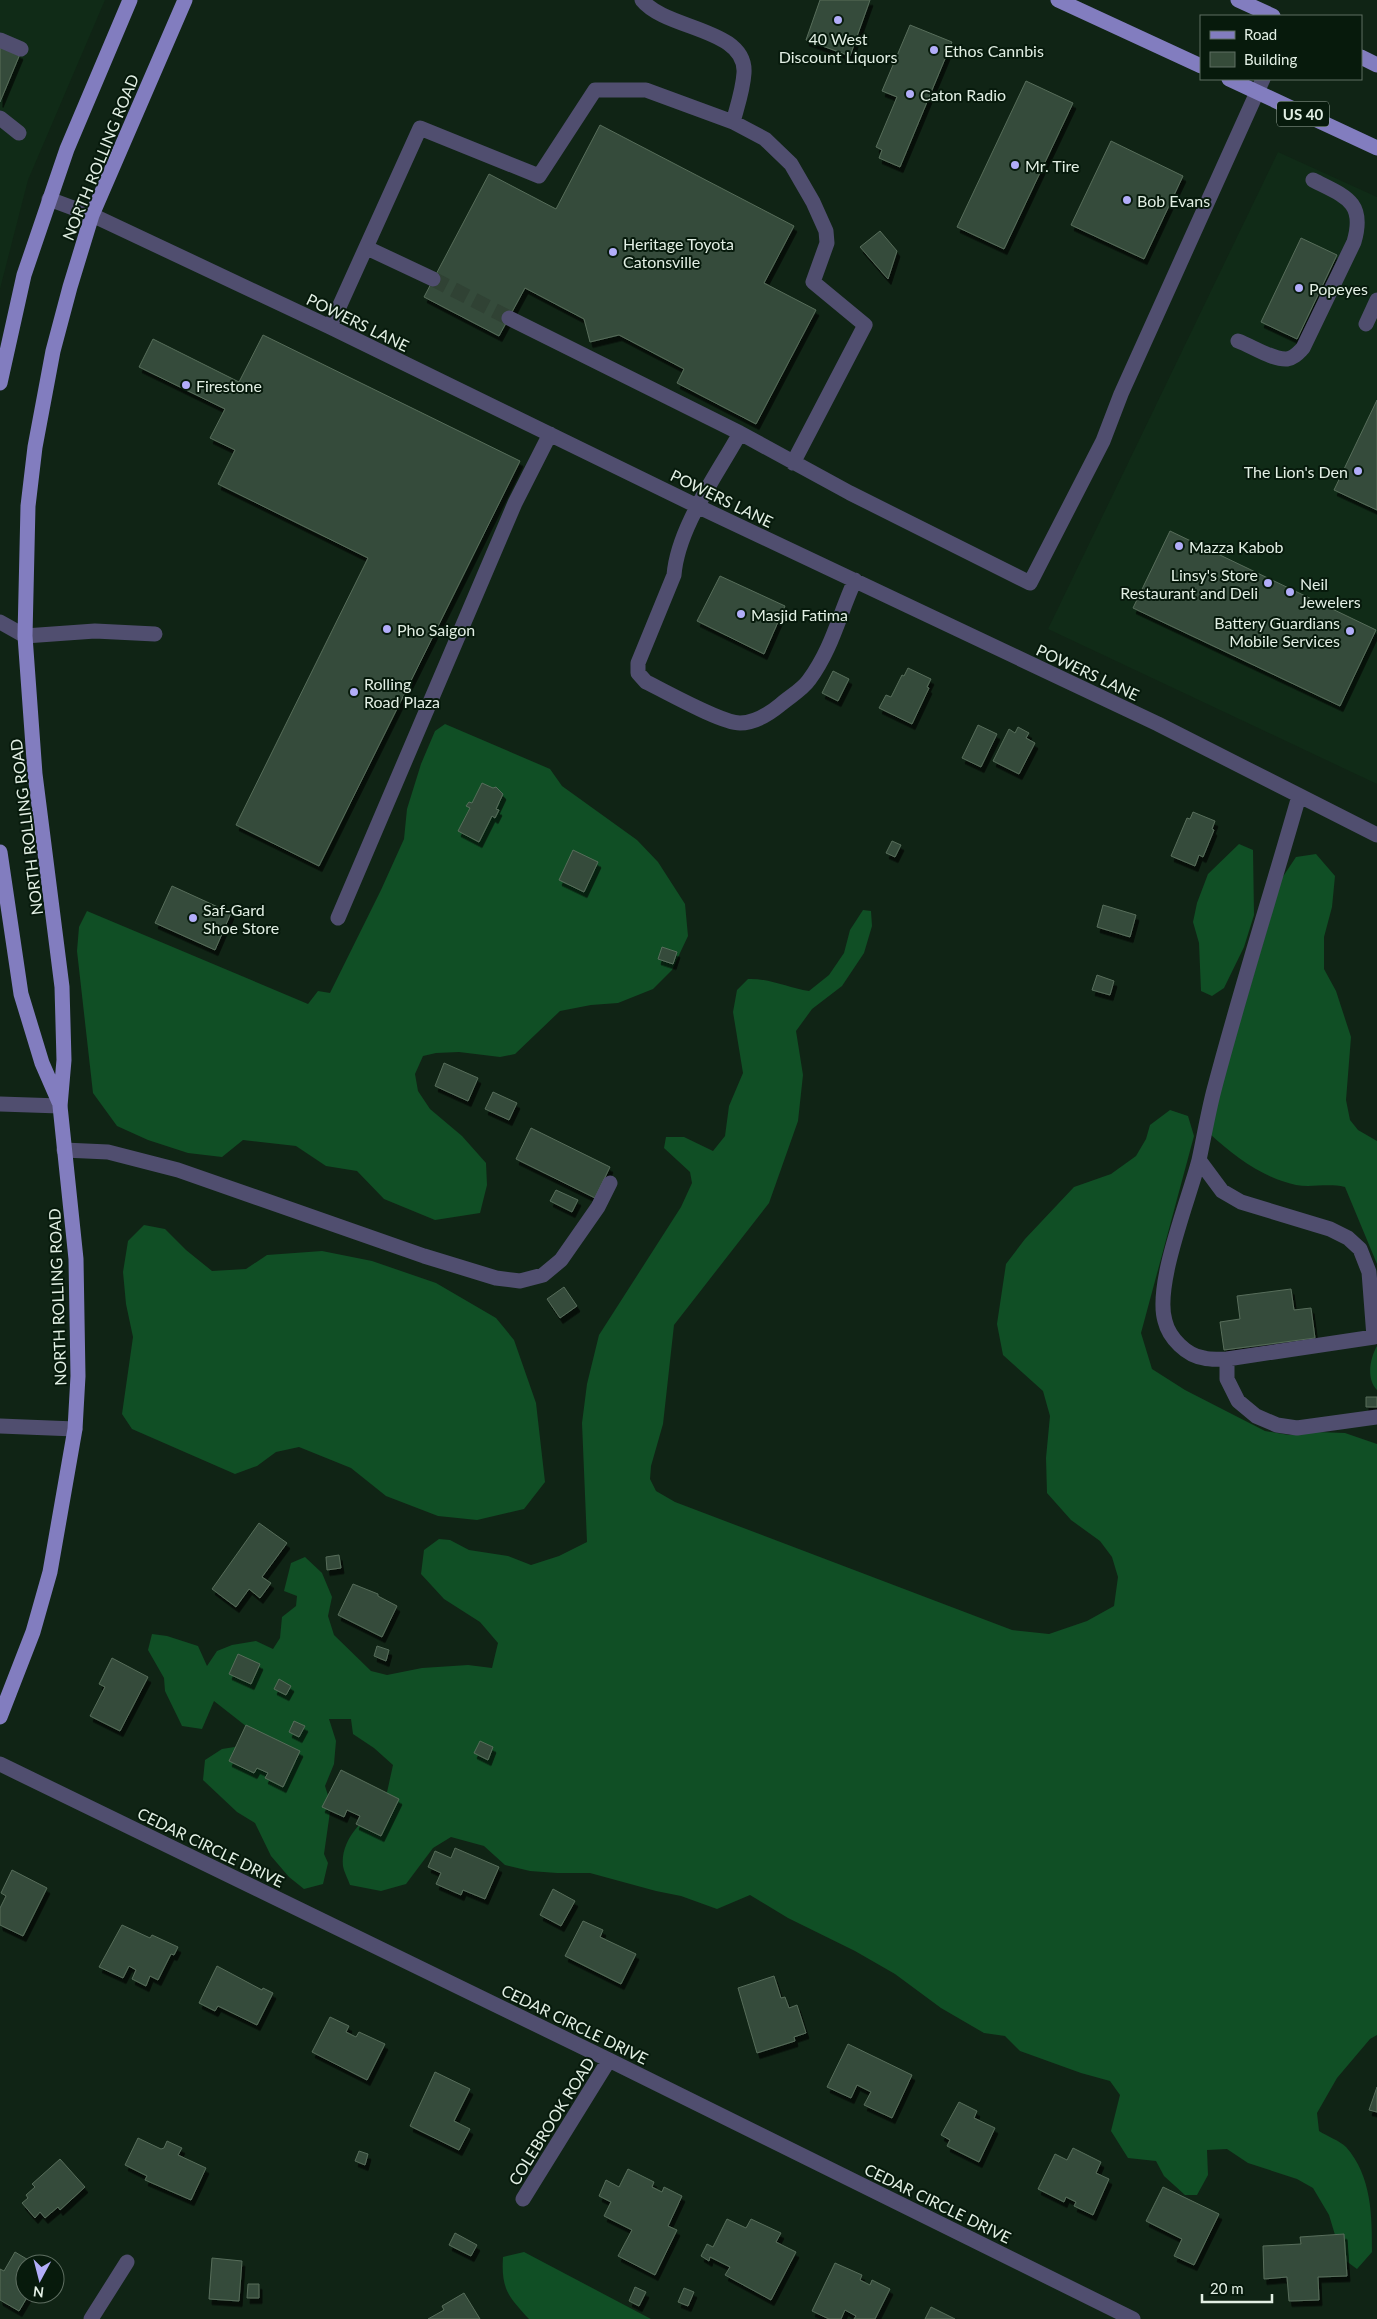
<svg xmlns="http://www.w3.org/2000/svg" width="1377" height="2319" font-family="Lato,sans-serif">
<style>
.built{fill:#102b17}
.forest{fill:#104f25}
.building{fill:#364c3a;stroke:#576d5b;filter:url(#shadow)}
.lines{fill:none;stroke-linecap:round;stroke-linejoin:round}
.minor-tunnel{stroke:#304234;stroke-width:15;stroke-dasharray:15 8;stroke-linecap:butt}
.minor{stroke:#504e6f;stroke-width:15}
.major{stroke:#827dbf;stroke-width:15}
.poi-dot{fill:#b2adf9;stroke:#071a0c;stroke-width:2}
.labels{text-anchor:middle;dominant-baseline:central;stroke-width:4;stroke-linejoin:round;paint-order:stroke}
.shield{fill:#071a0c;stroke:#a0afa3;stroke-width:1}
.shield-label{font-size:15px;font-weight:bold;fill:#e2efe4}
.poi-label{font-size:16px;fill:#e2efe4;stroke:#071a0c;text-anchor:start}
.street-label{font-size:16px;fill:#e2efe4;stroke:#071a0c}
</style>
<defs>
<filter id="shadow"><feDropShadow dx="3" dy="5.5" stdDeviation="0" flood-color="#0009"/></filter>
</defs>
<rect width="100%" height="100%" fill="#102415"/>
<!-- built -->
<path class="built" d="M 0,0 L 105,0 L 28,180 L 0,289 Z
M 1278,152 L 1377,197 L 1377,784 L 1048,629 Z"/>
<!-- forest -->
<path class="forest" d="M 445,724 L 550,769 L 562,786 L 637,840 L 658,862 L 685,904 L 688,936 L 672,970 L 653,989 L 618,1003 L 591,1005 L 560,1011 L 515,1054 L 500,1057 L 459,1052 L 436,1053 L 423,1056 L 415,1074 L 418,1091 L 430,1109 L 462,1136 L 486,1163 L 487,1185 L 480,1213 L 435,1220 L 384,1199 L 357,1171 L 326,1166 L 296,1146 L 243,1140 L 222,1157 L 188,1153 L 148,1140 L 117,1126 L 93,1093 L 77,951 L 79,927 L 87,911 L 308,1004 L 318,991 L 330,993 L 381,890 L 404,839 L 407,809 L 421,764 L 435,731 Z
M 1239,844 L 1253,850 L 1254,915 L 1244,947 L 1224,988 L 1212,996 L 1201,991 L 1199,943 L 1193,922 L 1197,903 L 1208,874 Z
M 1316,854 L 1335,876 L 1332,907 L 1324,937 L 1324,969 L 1336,991 L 1351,1037 L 1346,1100 L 1350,1120 L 1358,1130 L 1377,1141 L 1377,1264 L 1345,1187 C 1327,1183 1311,1188 1296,1185 C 1263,1178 1234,1156 1210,1134 L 1213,1113 L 1282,878 L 1296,857 Z
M 863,910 L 871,911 L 872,926 L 864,953 L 842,986 L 812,1009 L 796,1031 L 803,1075 L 798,1121 L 769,1203 L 674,1325 L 663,1424 L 651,1466 L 650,1479 L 656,1491 L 675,1502 L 1012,1630 L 1049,1634 L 1087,1621 L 1114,1606 L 1118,1577 L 1112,1557 L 1100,1541 L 1071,1520 L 1047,1493 L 1046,1458 L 1050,1416 L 1043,1391 L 1003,1355 L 997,1324 L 1006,1264 L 1025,1239 L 1074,1187 L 1111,1174 L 1136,1156 L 1146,1139 L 1150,1125 L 1170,1110 L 1188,1116 L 1194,1136 L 1141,1333 L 1152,1369 L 1185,1390 L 1265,1431 L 1289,1435 L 1317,1432 L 1345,1433 L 1377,1444 L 1377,2035 L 1370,2039 L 1337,2078 L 1317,2113 L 1319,2131 C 1327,2136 1340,2141 1346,2147 C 1372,2176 1372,2217 1372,2252 L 1357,2269 L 1342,2258 L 1329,2215 L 1313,2188 L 1297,2179 L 1248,2163 L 1227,2149 L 1207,2150 L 1208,2175 L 1197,2195 L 1185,2195 L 1164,2176 L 1156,2161 L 1128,2158 L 1111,2131 L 1120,2095 L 1110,2081 L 1081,2073 L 1020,2051 L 1005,2036 L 984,2033 L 941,2008 L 895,1974 L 855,1951 L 788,1918 L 750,1895 L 717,1909 L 681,1896 L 656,1891 L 590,1873 L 557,1873 L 530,1871 L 505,1865 L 484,1846 L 451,1837 L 433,1848 L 406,1884 L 381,1891 L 350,1885 C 348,1879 344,1872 343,1866 C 340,1840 364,1816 384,1806 L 393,1765 L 374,1748 L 353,1734 L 351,1719 L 329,1719 L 336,1741 L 334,1764 L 325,1786 L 331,1805 L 324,1854 L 328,1863 L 323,1884 L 304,1889 L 289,1877 L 271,1856 L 255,1823 L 237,1812 L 203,1780 L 205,1760 L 222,1749 L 266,1742 L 214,1701 L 202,1729 L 182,1726 L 165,1691 L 164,1678 L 148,1650 L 152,1634 L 167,1636 L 198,1646 L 207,1666 L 217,1651 L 232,1645 L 256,1641 L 273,1649 L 280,1638 L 282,1617 L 296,1606 L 297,1596 L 284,1591 L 291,1563 L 305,1557 L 322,1573 L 332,1597 L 328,1616 L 334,1635 L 371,1671 L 387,1675 L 422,1668 L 468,1665 L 492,1668 L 498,1643 L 480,1622 L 444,1599 L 421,1574 L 424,1550 L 439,1539 L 450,1540 L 469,1550 L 508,1556 L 531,1565 L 559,1556 L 587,1542 L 582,1423 L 587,1384 L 599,1335 L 681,1207 L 692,1183 L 690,1172 L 664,1148 L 666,1137 L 684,1137 L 713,1151 L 725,1136 L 729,1106 L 743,1073 L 733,1012 L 737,990 L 748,979 C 769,978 788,988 809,991 L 829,975 L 844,953 L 850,930 Z
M 144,1225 L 165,1229 L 186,1250 L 212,1271 L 246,1269 L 267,1255 L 322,1251 L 372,1261 L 436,1283 L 496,1318 L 514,1340 L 536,1403 L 545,1482 L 524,1509 L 477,1520 L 438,1516 L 386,1496 L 351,1468 L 299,1447 L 276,1452 L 257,1466 L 235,1474 L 132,1429 L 122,1414 L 133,1337 L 126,1304 L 123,1272 L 128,1241 Z
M 1377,1346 L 1377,1390 C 1366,1379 1370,1358 1377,1346 Z
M 524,2252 L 651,2319 L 529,2319 C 508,2296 501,2289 503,2257 Z"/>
<!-- building -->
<path class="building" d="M 820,0 L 870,0 L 850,56 L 806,40 Z
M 910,25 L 952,42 L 900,167 L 879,158 L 882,150 L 876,147 L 897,97 L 882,91 Z
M 0,46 L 20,54 L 0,102 Z
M 1026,81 L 1073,103 L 1004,249 L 957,227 Z
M 600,125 L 794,226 L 764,283 L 816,310 L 756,424 L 677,383 L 684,369 L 619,335 L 590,342 L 584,319 L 525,288 L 499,336 L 424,297 L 489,174 L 556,209 Z
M 1111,141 L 1183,176 L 1144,259 L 1071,225 Z
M 880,231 L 897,251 L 888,279 L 860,247 Z
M 1301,238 L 1337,255 L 1297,339 L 1261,322 Z
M 263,335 L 520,461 L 319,866 L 236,825 L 368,558 L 218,484 L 235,450 L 210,438 L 225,409 L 139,367 L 153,339 L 239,382 Z
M 1377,400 L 1377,510 L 1334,490 Z
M 1170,531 L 1376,630 L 1340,706 L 1133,608 Z
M 720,576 L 785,606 L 764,654 L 697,621 Z
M 908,668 L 931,679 L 927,687 L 929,688 L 912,724 L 879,708 L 886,695 L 891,697 L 902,675 L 904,676 Z
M 833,671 L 849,679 L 838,701 L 822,693 Z
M 978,725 L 997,734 L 981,767 L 962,758 Z
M 1018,727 L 1029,733 L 1026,738 L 1035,743 L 1019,774 L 993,761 L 1009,729 L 1015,733 Z
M 482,783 L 493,788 L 496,787 L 503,794 L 496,809 L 499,810 L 495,818 L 492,816 L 479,842 L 458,831 L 470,808 L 466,806 L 469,802 L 472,803 Z
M 1193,812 L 1215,821 L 1212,829 L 1214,830 L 1203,857 L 1199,855 L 1195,866 L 1171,856 L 1187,818 L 1190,819 Z
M 892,841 L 901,845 L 895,857 L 886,853 Z
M 573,850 L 598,862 L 584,892 L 559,880 Z
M 172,886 L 231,913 L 215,950 L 155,923 Z
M 1103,905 L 1136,915 L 1130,937 L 1097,927 Z
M 662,947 L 677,952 L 673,964 L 658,959 Z
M 1097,975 L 1114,981 L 1110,995 L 1092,990 Z
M 444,1063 L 478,1078 L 468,1101 L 435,1086 Z
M 493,1092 L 517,1103 L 509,1120 L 485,1109 Z
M 531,1128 L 610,1167 L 595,1198 L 516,1159 Z
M 556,1190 L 578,1200 L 572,1212 L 550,1201 Z
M 564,1287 L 577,1306 L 560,1318 L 547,1299 Z
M 1291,1289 L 1294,1310 L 1311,1308 L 1315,1338 L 1224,1350 L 1220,1322 L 1240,1319 L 1237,1296 Z
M 1366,1397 L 1377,1397 L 1377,1407 L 1366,1407 Z
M 259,1523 L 287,1543 L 262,1577 L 271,1583 L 260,1598 L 249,1589 L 236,1607 L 212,1589 Z
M 339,1555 L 341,1568 L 327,1570 L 326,1557 Z
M 353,1584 L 378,1594 L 378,1596 L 397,1606 L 382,1637 L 338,1615 Z
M 377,1646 L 389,1650 L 386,1661 L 374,1656 Z
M 238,1654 L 260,1664 L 251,1684 L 229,1674 Z
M 112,1658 L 148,1677 L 120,1731 L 90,1716 L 105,1687 L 99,1684 Z
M 279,1679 L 291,1686 L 286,1695 L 274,1689 Z
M 294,1721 L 305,1726 L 299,1737 L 289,1732 Z
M 246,1725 L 300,1751 L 283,1787 L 265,1778 L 268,1773 L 257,1768 L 254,1773 L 229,1761 Z
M 480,1741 L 493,1747 L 488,1760 L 474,1753 Z
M 341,1770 L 399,1799 L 381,1836 L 356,1824 L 360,1816 L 347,1810 L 344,1817 L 322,1807 Z
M 455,1848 L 499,1867 L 485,1899 L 463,1890 L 461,1895 L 436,1884 L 441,1873 L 428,1867 L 435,1851 L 451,1858 Z
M 12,1870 L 47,1888 L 23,1936 L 0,1925 L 0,1908 L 6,1896 L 1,1893 Z
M 553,1889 L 575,1901 L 561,1926 L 540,1915 Z
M 583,1921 L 603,1930 L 600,1937 L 636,1954 L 621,1984 L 565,1956 Z
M 122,1925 L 150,1938 L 152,1935 L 178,1947 L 174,1955 L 171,1954 L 158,1980 L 150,1976 L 146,1986 L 132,1979 L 136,1970 L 129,1966 L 123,1978 L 99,1967 Z
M 217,1966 L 262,1990 L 263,1988 L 273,1993 L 257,2025 L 218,2006 L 215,2011 L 199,2003 Z
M 774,1976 L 781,1998 L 785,1997 L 789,2008 L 797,2005 L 806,2033 L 794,2037 L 795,2041 L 757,2053 L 738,1988 Z
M 330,2017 L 349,2026 L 346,2032 L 356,2037 L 359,2032 L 385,2044 L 367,2080 L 312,2052 Z
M 848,2044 L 912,2075 L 892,2118 L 864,2105 L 871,2092 L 857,2085 L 851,2098 L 827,2087 Z
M 435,2072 L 470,2089 L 454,2121 L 470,2129 L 459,2150 L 410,2126 Z
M 1377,2087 L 1377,2112 L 1369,2110 Z
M 959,2102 L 977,2111 L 974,2118 L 995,2128 L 979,2162 L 947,2146 L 950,2140 L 941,2135 Z
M 138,2138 L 161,2149 L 164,2148 L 167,2141 L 182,2148 L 178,2155 L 206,2168 L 191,2200 L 145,2180 L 147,2176 L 125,2165 Z
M 1073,2148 L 1101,2162 L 1096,2173 L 1109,2179 L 1093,2215 L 1074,2206 L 1076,2202 L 1066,2197 L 1064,2202 L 1038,2189 L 1055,2154 L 1067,2160 Z
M 359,2151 L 368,2154 L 365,2165 L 355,2161 Z
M 60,2159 L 85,2187 L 60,2210 L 58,2207 L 45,2218 L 40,2212 L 35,2218 L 22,2203 L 28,2198 L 26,2195 L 35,2187 L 32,2184 Z
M 628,2169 L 654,2182 L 652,2187 L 662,2192 L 664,2187 L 682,2196 L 668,2226 L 677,2230 L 655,2275 L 618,2256 L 632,2230 L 604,2216 L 611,2202 L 599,2196 L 606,2180 L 619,2187 Z
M 1163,2187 L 1219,2214 L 1194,2265 L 1174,2256 L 1182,2239 L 1146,2221 Z
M 727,2219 L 746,2228 L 751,2219 L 781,2233 L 776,2242 L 796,2252 L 771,2300 L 725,2275 L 730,2267 L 710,2257 L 709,2261 L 701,2256 L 707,2244 L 713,2247 Z
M 455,2233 L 477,2245 L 471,2256 L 449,2245 Z
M 1344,2234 L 1347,2276 L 1318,2277 L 1319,2300 L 1289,2301 L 1287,2277 L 1264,2279 L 1263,2246 L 1301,2244 L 1300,2237 Z
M 15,2252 L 35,2264 L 25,2264 L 25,2294 L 29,2294 L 19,2311 L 0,2300 L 0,2269 L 4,2271 Z
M 212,2258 L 242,2261 L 239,2301 L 209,2299 Z
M 835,2263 L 862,2275 L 860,2280 L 870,2285 L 872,2280 L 890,2289 L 875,2319 L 854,2319 L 856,2316 L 845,2310 L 841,2319 L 829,2319 L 812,2311 Z
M 248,2284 L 259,2284 L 259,2298 L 247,2298 Z
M 635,2287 L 646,2292 L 639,2306 L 629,2301 Z
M 684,2288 L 694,2292 L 688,2306 L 678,2302 Z
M 464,2293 L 480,2319 L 428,2319 L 444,2310 L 442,2306 Z
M 931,2307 L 955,2319 L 925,2319 Z"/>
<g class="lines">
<!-- minor-tunnel -->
<path class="minor-tunnel" d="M 433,279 L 509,318"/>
<!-- minor -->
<path class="minor" d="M 642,0 C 666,30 747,28 744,73 C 743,90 737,107 733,122
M 0,40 L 21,49
M 0,118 L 19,133
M 49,199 L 92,215 L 330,327 L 699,507 L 1158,724 L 1377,835
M 367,248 L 433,279
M 509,318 L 740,433 L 850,493 L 1030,583 L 1103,441 L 1121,394 L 1263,79
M 1366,324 L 1377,300
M 330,327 L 420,128 L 539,176 L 595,90 L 646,90 L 733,122 L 765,139 L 791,164 L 813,202 L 826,231 L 827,243 L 813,282 L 865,325 L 793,463
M 1238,341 C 1252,346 1272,360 1287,359 C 1294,358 1298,353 1303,348 L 1354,242 C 1366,201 1344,196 1313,180
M 740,433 C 717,475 678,527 674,575 L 638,663 L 638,673 L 646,682 C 665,691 721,723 740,723 C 755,723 769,714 780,705 C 789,697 802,690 809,680 C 832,649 839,615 855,580
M 0,622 L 25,636 L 95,631 L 155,634
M 338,918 L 515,503 L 550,434
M 0,1104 L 60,1106
M 64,1150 L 108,1152 L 178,1170 L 424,1256 L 496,1278 L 520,1281 L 543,1275 L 561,1260 L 598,1207 L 610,1183
M 1199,1160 L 1222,1191 L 1241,1202 L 1330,1229 L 1348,1238 L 1360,1249 L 1369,1272 L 1374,1337 L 1227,1359 C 1219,1359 1211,1360 1204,1358 C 1187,1356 1169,1338 1165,1321 C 1154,1285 1189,1199 1199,1160 C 1204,1137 1208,1113 1214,1090 C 1240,991 1271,894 1299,796
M 1227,1359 L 1227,1379 L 1238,1401 L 1256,1416 L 1277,1425 L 1297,1428 L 1377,1417
M 0,1426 L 75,1429
M 0,1764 L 609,2060 L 1133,2319
M 523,2199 L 609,2060
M 91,2319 L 127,2262"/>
<!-- major -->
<path class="major" d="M 1058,0 L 1201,66
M 1238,0 L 1273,16
M 1361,57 L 1377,65
M 1229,79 L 1377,148
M 0,383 L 24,275 L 67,149 L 130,0
M 0,852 L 21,994 L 42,1063 L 59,1102
M 0,1717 L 33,1632 L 50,1572 L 75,1429 L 78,1376 L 76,1259 L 60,1106 L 64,1060 L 62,987 L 35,774 L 25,636 L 28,506 L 35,447 L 53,351 L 70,287 L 92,215 L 185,0"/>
</g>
<!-- markers -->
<g class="poi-dot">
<circle cx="838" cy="20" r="5"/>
<circle cx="934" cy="50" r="5"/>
<circle cx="910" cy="94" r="5"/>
<circle cx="1015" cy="165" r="5"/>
<circle cx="1127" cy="200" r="5"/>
<circle cx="613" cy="252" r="5"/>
<circle cx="1299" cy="288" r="5"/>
<circle cx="186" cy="385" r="5"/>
<circle cx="1358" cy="471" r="5"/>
<circle cx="1179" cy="546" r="5"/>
<circle cx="1268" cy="583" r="5"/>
<circle cx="1290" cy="592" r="5"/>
<circle cx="741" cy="614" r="5"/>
<circle cx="387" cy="629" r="5"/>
<circle cx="1350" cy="631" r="5"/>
<circle cx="354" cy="692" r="5"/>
<circle cx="193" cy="918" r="5"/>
</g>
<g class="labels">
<!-- shield labels -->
<rect class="shield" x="1277" y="101.5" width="52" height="25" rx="4"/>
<g class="shield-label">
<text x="1303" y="114">US 40</text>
</g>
<!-- poi labels -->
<g class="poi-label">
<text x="838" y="38" text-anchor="middle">40 West<tspan x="838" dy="18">Discount Liquors</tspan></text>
<text x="944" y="50">Ethos Cannbis</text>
<text x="920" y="94">Caton Radio</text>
<text x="1025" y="165">Mr. Tire</text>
<text x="1137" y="200">Bob Evans</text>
<text x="623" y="243">Heritage Toyota<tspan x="623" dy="18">Catonsville</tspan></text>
<text x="1309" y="288">Popeyes</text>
<text x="196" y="385">Firestone</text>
<text x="1348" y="471" text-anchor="end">The Lion's Den</text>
<text x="1189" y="546">Mazza Kabob</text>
<text x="1258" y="574" text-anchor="end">Linsy's Store<tspan x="1258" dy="18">Restaurant and Deli</tspan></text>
<text x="1300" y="583">Neil<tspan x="1300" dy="18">Jewelers</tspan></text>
<text x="751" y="614">Masjid Fatima</text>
<text x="1340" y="622" text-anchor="end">Battery Guardians<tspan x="1340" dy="18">Mobile Services</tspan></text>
<text x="397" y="629">Pho Saigon</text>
<text x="364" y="683">Rolling<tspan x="364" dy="18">Road Plaza</tspan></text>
<text x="203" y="909">Saf-Gard<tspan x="203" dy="18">Shoe Store</tspan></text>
</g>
<!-- street labels -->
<g class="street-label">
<text transform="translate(100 157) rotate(-68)">NORTH ROLLING ROAD</text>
<text transform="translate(358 322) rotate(26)">POWERS LANE</text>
<text transform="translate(722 498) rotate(26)">POWERS LANE</text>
<text transform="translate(1088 672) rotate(25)">POWERS LANE</text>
<text transform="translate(26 827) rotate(-97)">NORTH ROLLING ROAD</text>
<text transform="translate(57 1297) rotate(-92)">NORTH ROLLING ROAD</text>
<text transform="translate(211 1847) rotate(26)">CEDAR CIRCLE DRIVE</text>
<text transform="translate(575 2024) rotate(26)">CEDAR CIRCLE DRIVE</text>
<text transform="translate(551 2121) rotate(-58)">COLEBROOK ROAD</text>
<text transform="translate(938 2203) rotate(26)">CEDAR CIRCLE DRIVE</text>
</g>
</g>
<!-- legend -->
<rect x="1200" y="15" width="162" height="65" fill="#071a0c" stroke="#5f6f62"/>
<rect x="1210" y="31" width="25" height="8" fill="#827dbf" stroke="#5f6f62"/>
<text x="1244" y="40" font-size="15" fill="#e2efe4">Road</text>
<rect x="1210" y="52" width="25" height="15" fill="#364c3a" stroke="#5f6f62"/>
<text x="1244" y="65" font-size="15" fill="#e2efe4">Building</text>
<!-- north arrow -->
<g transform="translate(40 2279) rotate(187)"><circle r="24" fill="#071a0c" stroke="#5f6f62"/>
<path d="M0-4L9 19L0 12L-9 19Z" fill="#b2adf9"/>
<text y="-8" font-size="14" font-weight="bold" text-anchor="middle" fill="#e2efe4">N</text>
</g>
<!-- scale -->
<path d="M1202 2294v8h70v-8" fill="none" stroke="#e2efe4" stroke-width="2.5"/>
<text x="1210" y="2294" font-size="15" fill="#e2efe4" stroke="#071a0c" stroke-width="4" paint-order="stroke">20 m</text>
</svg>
